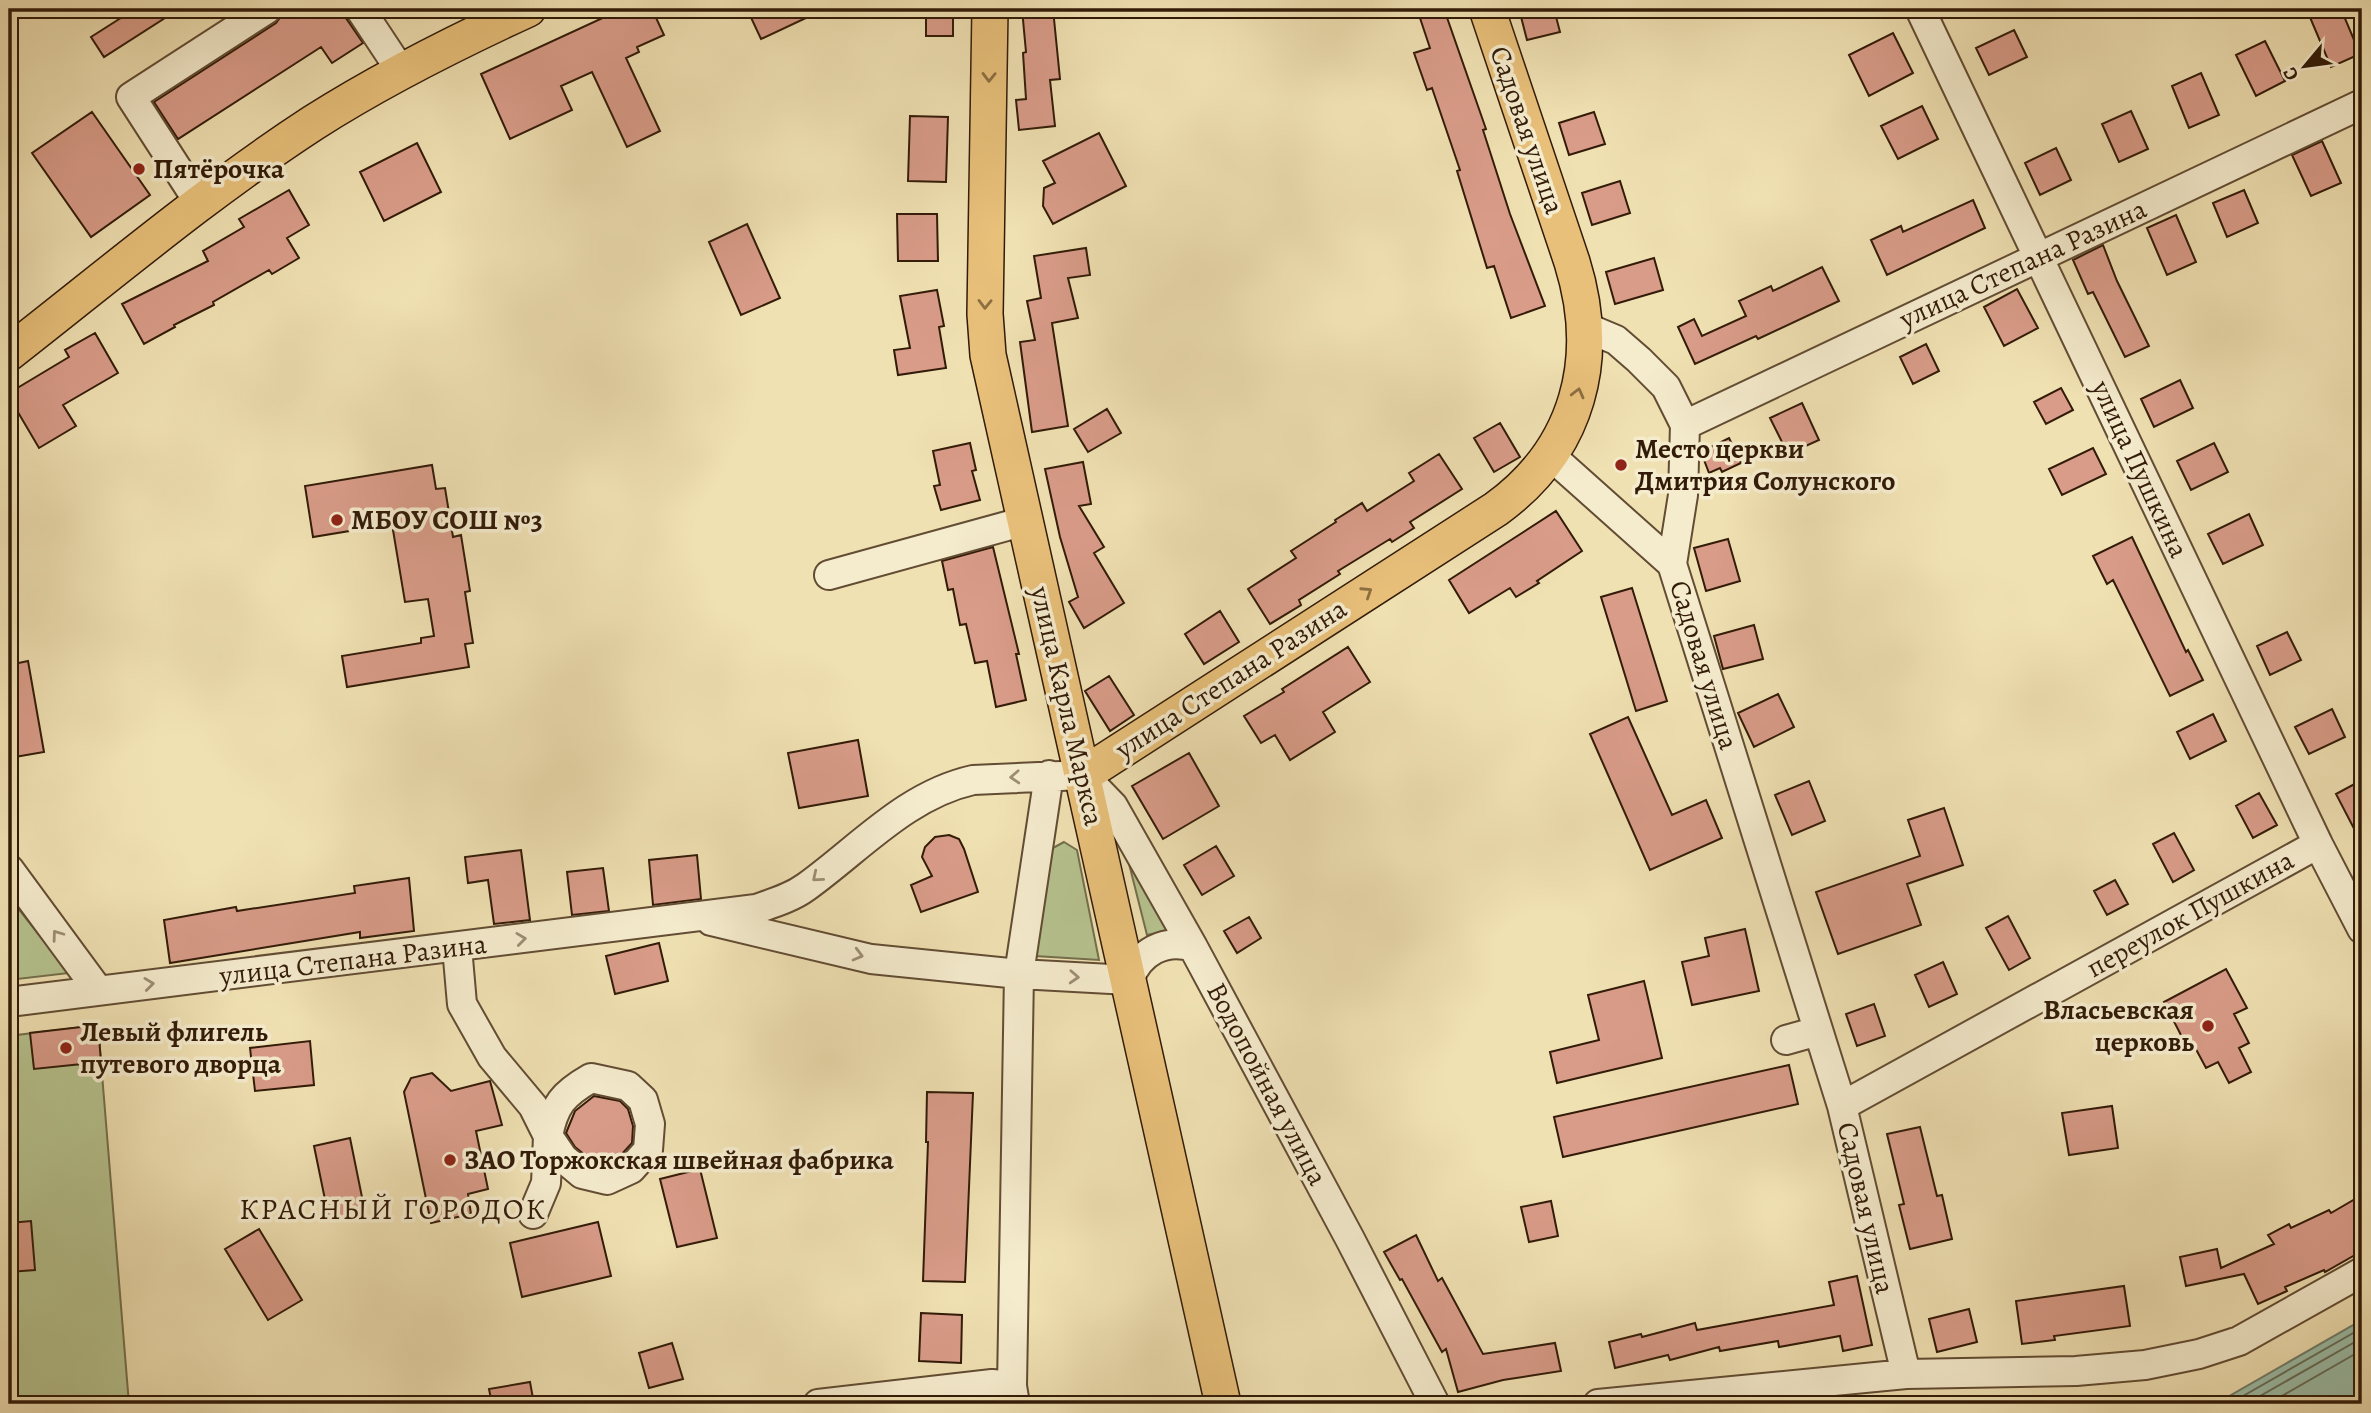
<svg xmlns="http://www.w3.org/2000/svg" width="2371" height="1413" font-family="Alegreya,serif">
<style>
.green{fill:#b6c38f;stroke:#746f4c;stroke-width:2}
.water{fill:#9bbea9;stroke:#717d69;stroke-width:2}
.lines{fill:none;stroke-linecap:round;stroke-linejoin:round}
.shore{stroke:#666c58;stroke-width:2}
.building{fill:#d99c89;stroke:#321b08;stroke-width:2}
.minor-casing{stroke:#624c33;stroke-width:32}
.major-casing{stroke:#321b08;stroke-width:38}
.minor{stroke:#f5ecce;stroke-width:28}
.major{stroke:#e8c07a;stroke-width:35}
.oneway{stroke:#8d6e41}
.oneway2{stroke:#9d8e75}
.poi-dot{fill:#8f2418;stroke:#f5ecce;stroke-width:2.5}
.labels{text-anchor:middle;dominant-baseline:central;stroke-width:7;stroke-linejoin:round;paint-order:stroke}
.street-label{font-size:28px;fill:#321b08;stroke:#f5ecce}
.poi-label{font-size:28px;font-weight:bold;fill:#321b08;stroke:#f5ecce;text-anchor:start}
.neighbourhood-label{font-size:30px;letter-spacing:2px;fill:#321b08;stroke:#f5ecce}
</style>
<rect width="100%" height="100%" fill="#f0e1b3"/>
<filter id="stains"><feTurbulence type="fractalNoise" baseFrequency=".00286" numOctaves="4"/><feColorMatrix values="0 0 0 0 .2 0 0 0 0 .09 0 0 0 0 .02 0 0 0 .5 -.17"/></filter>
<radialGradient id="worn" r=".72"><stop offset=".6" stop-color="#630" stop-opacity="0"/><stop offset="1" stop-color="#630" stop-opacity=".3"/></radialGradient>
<!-- green -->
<path class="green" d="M 1123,840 L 1171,930 L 1147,935 Z
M 1064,842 L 1077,850 L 1099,960 L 1035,956 L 1051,849 Z
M 9,897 L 69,973 L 9,980 Z
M 98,1025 L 129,1404 L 9,1404 L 9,1036 Z"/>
<!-- water -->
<path class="water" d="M 2362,1320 L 2362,1404 L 2211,1404 L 2217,1403 Z"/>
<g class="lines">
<!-- shore -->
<path class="shore" d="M 2229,1404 L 2362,1328
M 2246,1404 L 2362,1338
M 2268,1404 L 2362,1350"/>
</g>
<!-- building -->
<path class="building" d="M 135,9 L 179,9 L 104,57 L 91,37 Z
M 291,9 L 344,9 L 346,18 L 363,43 L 332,63 L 321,47 L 178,139 L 154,102 L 276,23 L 282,15 Z
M 622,9 L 652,9 L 664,35 L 637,47 L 639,52 L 626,58 L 660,131 L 627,147 L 592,72 L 561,86 L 572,110 L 510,139 L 481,74 Z
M 747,9 L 825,9 L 761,39 Z
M 926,9 L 953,9 L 953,36 L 926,36 Z
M 1022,9 L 1053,9 L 1060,79 L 1050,80 L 1055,126 L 1019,130 L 1016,100 L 1026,99 L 1023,53 L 1026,52 Z
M 1417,9 L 1444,9 L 1486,129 L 1483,130 L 1510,214 L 1545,306 L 1511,318 L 1494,266 L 1487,268 L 1457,171 L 1460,170 L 1432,88 L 1427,90 L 1414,53 L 1430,48 Z
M 1519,9 L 1554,9 L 1560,32 L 1527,40 Z
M 2323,9 L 2341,9 L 2360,54 L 2331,67 L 2309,15 Z
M 2014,30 L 2027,57 L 1989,75 L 1976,48 Z
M 1893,33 L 1913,73 L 1869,96 L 1849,55 Z
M 2265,41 L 2285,81 L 2256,96 L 2236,55 Z
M 2201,73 L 2219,115 L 2189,128 L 2172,86 Z
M 1922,106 L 1938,139 L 1898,159 L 1881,126 Z
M 2131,111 L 2148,149 L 2119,162 L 2102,124 Z
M 92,112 L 150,195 L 91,237 L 32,153 Z
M 1594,112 L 1605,144 L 1569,155 L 1559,123 Z
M 910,116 L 948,117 L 946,182 L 908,181 Z
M 1099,133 L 1126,186 L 1053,224 L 1043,206 L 1044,188 L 1055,183 L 1043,161 Z
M 2322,141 L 2341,183 L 2311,196 L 2292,155 Z
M 417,143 L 441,192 L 384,221 L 360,172 Z
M 2056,148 L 2071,180 L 2040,195 L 2025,163 Z
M 1620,181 L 1630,213 L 1592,225 L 1582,193 Z
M 289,190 L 309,225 L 287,238 L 299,258 L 272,274 L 269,270 L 213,302 L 214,305 L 174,325 L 175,327 L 144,344 L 122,304 L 208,261 L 203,251 L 244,227 L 239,219 Z
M 2244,190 L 2258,223 L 2227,237 L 2213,203 Z
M 1973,200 L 1985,228 L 1887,275 L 1871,240 L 1901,226 L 1903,232 Z
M 897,214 L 937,214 L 938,261 L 898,261 Z
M 2176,215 L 2196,262 L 2167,275 L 2147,228 Z
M 747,224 L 780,298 L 741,315 L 709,242 Z
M 2103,245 L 2117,281 L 2149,346 L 2125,357 L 2093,292 L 2088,294 L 2073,260 Z
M 1086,248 L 1090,275 L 1068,278 L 1078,318 L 1052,323 L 1068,426 L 1032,432 L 1020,342 L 1035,340 L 1027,301 L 1041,298 L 1034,256 Z
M 1654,258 L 1663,290 L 1615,304 L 1606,272 Z
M 1822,267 L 1839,301 L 1758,339 L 1756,336 L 1695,364 L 1678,327 L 1694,319 L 1702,336 L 1746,316 L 1739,301 L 1771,286 L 1773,291 Z
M 2017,289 L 2038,328 L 2004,346 L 1984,307 Z
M 937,290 L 944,326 L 939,327 L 946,368 L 898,375 L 894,350 L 910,348 L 900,296 Z
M 95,333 L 118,373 L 63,405 L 76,426 L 39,448 L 9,397 L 9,393 L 69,357 L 65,350 Z
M 1926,344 L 1939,371 L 1913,384 L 1900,357 Z
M 2180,380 L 2193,408 L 2154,427 L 2141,399 Z
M 2061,388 L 2073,410 L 2046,424 L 2034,402 Z
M 1802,403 L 1819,440 L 1788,454 L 1770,418 Z
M 1107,409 L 1121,433 L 1088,452 L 1074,429 Z
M 1500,423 L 1520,457 L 1494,472 L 1474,438 Z
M 1729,438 L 1741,463 L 1722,472 L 1720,468 L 1709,473 L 1701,452 Z
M 970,443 L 976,470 L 972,471 L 980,500 L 941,510 L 934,486 L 940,485 L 933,451 Z
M 2214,443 L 2228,472 L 2191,490 L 2177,461 Z
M 2093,448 L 2106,474 L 2062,495 L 2049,469 Z
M 1439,454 L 1462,489 L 1410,522 L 1414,528 L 1392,542 L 1390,539 L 1338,571 L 1340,574 L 1299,600 L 1301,605 L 1270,624 L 1248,589 L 1296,558 L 1291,551 L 1336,522 L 1335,520 L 1362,503 L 1367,511 L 1414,481 L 1409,473 Z
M 1083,462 L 1091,504 L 1079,506 L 1104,547 L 1094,553 L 1124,603 L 1084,628 L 1069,602 L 1078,597 L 1060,537 L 1045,469 Z
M 432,465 L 436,489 L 445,488 L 453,537 L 461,535 L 470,591 L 465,592 L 473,643 L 465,644 L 469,667 L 347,687 L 342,656 L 421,643 L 421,638 L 434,636 L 428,599 L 405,602 L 392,524 L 313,537 L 305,486 Z
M 1556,511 L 1582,551 L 1537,581 L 1539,583 L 1516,597 L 1510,588 L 1469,613 L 1449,580 Z
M 2249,514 L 2263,545 L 2223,564 L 2208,534 Z
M 2132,537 L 2186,652 L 2188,650 L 2203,680 L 2170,696 L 2113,580 L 2107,584 L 2093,556 Z
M 1728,539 L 1740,581 L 1706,591 L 1694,548 Z
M 993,547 L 1019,654 L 1016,654 L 1026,700 L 996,707 L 987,661 L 975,663 L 966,624 L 960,625 L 953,589 L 948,590 L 942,561 Z
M 1632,588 L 1667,701 L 1636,711 L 1601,597 Z
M 1220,611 L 1239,642 L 1204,664 L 1185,634 Z
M 1754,625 L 1763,659 L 1723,669 L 1714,636 Z
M 2287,632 L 2301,660 L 2270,675 L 2257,646 Z
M 1348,647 L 1370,682 L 1323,712 L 1335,732 L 1290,760 L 1275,735 L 1261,743 L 1244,716 L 1284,692 L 1282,689 Z
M 28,661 L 44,752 L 9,758 L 9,665 Z
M 1109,676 L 1134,715 L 1110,731 L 1085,691 Z
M 1778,694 L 1794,727 L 1754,747 L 1738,713 Z
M 2332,709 L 2345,737 L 2309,754 L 2295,727 Z
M 2213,714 L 2226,741 L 2190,759 L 2177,732 Z
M 1628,717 L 1672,815 L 1706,800 L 1722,838 L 1650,870 L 1590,734 Z
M 858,740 L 868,796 L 799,808 L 788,753 Z
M 1189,753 L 1219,806 L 1163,839 L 1132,786 Z
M 2362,780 L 2362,844 L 2336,794 Z
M 1809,781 L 1825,821 L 1792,835 L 1775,795 Z
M 2259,793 L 2277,825 L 2253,838 L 2236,806 Z
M 1944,808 L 1963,865 L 1907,884 L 1921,925 L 1838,954 L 1816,892 L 1920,856 L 1908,820 Z
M 2174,833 L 2194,870 L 2173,882 L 2153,844 Z
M 949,835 L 959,839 L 964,849 L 978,892 L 921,912 L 911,885 L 932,876 L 922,857 L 925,847 L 935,837 Z
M 1216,846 L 1234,876 L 1202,895 L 1184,865 Z
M 521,850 L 530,920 L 494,924 L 488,880 L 468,883 L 465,857 Z
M 697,855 L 701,899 L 653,905 L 649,860 Z
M 603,868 L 609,911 L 572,915 L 567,872 Z
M 409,878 L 414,931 L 360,938 L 360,932 L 170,963 L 164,920 L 236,907 L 237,911 L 355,893 L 354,886 Z
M 2115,880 L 2128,904 L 2107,915 L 2094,891 Z
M 2008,916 L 2030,958 L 2009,970 L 1986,928 Z
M 1249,917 L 1261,938 L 1237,953 L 1224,931 Z
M 1745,929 L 1759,991 L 1692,1005 L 1682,962 L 1709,956 L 1705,938 Z
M 659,943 L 668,981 L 615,994 L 606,956 Z
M 1943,962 L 1957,994 L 1929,1007 L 1915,975 Z
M 2226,969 L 2247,1008 L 2234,1014 L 2249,1043 L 2239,1048 L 2251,1072 L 2229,1083 L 2218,1062 L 2206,1068 L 2190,1038 L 2184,1041 L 2164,1002 Z
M 1644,981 L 1662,1058 L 1557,1083 L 1550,1052 L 1599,1040 L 1588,995 Z
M 1874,1004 L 1885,1036 L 1857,1046 L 1846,1014 Z
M 98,1025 L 101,1062 L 34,1069 L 30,1033 Z
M 310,1041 L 314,1085 L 255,1091 L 250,1048 Z
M 1789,1065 L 1798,1104 L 1563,1157 L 1554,1117 Z
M 432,1073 L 451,1091 L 490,1081 L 502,1125 L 476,1131 L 488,1189 L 468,1194 L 471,1214 L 431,1223 L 404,1092 L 411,1078 Z
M 927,1092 L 973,1093 L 965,1282 L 923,1281 L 928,1142 L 926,1142 Z
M 594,1096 L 620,1101 L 628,1109 L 633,1126 L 632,1143 L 621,1155 L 605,1162 L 590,1159 L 575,1147 L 566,1133 L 575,1111 Z
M 2112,1106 L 2118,1148 L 2069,1155 L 2062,1113 Z
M 1920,1127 L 1937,1196 L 1942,1195 L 1952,1239 L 1910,1249 L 1899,1205 L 1904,1204 L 1887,1134 Z
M 350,1138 L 365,1212 L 329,1219 L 314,1146 Z
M 700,1169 L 717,1238 L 677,1247 L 660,1179 Z
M 2362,1195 L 2362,1251 L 2325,1272 L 2324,1270 L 2285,1287 L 2287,1291 L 2258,1304 L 2244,1274 L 2186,1286 L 2180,1257 L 2217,1249 L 2221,1268 L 2274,1244 L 2268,1235 L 2289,1224 L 2291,1228 L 2329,1210 L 2331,1213 Z
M 1551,1201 L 1558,1236 L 1529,1242 L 1521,1207 Z
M 31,1221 L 35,1270 L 9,1272 L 9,1223 Z
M 598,1222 L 611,1276 L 522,1297 L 510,1243 Z
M 259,1229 L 302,1300 L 268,1320 L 225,1249 Z
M 1416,1235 L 1438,1281 L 1442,1278 L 1483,1354 L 1555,1343 L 1561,1371 L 1503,1380 L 1458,1392 L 1446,1349 L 1442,1352 L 1402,1279 L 1400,1280 L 1384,1252 Z
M 1857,1276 L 1872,1345 L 1843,1351 L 1840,1336 L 1779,1347 L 1778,1341 L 1720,1351 L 1719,1347 L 1670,1360 L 1668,1355 L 1615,1368 L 1609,1342 L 1641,1334 L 1642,1337 L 1695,1323 L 1697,1330 L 1834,1305 L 1829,1282 Z
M 2124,1286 L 2130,1326 L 2054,1336 L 2055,1340 L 2022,1344 L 2016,1301 Z
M 1969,1309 L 1977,1342 L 1937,1352 L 1929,1319 Z
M 921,1313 L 962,1315 L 961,1363 L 919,1361 Z
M 672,1343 L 683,1379 L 649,1388 L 639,1353 Z
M 530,1382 L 534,1404 L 492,1404 L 489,1389 Z"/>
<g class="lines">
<!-- minor casing -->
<g class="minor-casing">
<path id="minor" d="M 360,9 L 401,71
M 1920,9 L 2318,844 L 2362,929
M 200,204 L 131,97 L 267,9
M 1585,327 L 1616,340 L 1639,360 L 1666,387 L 1685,425 L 1683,495 L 1672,564
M 1685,425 L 2362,104
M 1551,456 L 1672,564 L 1842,1106 L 1906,1374
M 829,575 L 1025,521
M 9,869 L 98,990
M 711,921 L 871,959 L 1019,974 L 1129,980 C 1139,952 1165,938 1193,947
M 457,947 L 462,1004 L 492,1057 L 533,1106 L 548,1136 L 546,1183 L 533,1214
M 9,1002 L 756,909 C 773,903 791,898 806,887 C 859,849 906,795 973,780 L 1083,775 L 1113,806 L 1193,947 L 1350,1239 L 1435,1404
M 1786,1040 L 1818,1031
M 591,1078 L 628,1086 L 643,1100 L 650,1124 L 648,1150 L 631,1169 L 607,1180 L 582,1174 L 563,1158 L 548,1136 C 554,1105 563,1094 591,1078 Z
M 1842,1106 L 2318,844
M 818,1404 L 992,1384 L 1012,1386
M 1015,1404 L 1012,1386 L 1019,974 L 1049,775
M 1598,1404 L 1906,1374 L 2076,1371 L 2145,1365 L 2199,1354 L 2239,1341 L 2362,1272"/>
</g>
<!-- major casing -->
<g class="major-casing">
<path id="major" d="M 990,9 L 985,314 L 988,355 L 1223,1404
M 9,353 C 109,275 207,192 313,123 C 382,79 454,43 528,9
M 1083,775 L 1496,509 C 1579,449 1602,358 1572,262 L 1487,9"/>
</g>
<!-- minor -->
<use href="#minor" class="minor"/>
<!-- major -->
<use href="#major" class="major"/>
</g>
<!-- one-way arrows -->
<defs><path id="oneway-chevron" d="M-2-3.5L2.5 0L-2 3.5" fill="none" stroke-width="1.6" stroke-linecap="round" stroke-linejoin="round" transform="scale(1.75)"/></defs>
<g class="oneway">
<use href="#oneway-chevron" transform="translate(989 77) rotate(91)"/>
<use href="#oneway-chevron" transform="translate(985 304) rotate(91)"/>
<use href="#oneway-chevron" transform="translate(1578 393) rotate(-76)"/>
<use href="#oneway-chevron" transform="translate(1367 592) rotate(-33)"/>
</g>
<g class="oneway2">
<use href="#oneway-chevron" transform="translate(1015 777) rotate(177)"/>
<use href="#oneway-chevron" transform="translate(817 877) rotate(140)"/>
<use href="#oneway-chevron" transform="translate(57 935) rotate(-126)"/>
<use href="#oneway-chevron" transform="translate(521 939) rotate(-7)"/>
<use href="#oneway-chevron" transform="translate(858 955) rotate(15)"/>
<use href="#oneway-chevron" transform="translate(1074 977) rotate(3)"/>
<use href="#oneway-chevron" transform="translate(149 984) rotate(-7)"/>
</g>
<!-- markers -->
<g class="poi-dot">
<circle cx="139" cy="169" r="7"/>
<circle cx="1621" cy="465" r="7"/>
<circle cx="337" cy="520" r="7"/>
<circle cx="2208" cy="1026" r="7"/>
<circle cx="66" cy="1048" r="7"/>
<circle cx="450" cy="1160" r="7"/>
</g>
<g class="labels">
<!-- street labels -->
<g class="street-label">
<text transform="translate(1527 130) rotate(71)">Садовая улица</text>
<text transform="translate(2023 264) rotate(-25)">улица Степана Разина</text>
<text transform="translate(2140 469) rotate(65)">улица Пушкина</text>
<text transform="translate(1704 665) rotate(73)">Садовая улица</text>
<text transform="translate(1231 679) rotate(-33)">улица Степана Разина</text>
<text transform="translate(1067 706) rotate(77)">улица Карла Маркса</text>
<text transform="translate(2190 914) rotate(-29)">переулок Пушкина</text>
<text transform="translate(353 960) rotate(-7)">улица Степана Разина</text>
<text transform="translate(1267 1084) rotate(62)">Водопойная улица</text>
<text transform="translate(1866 1208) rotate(77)">Садовая улица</text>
</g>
<!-- poi labels -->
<g class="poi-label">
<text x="153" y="169">Пятёрочка</text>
<text x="1635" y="449">Место церкви<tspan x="1635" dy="32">Дмитрия Солунского</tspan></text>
<text x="351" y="520">МБОУ СОШ №3</text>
<text x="2194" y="1010" text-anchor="end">Власьевская<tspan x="2194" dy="32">церковь</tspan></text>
<text x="80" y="1032">Левый флигель<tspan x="80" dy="32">путевого дворца</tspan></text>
<text x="464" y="1160">ЗАО Торжокская швейная фабрика</text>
</g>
<!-- neighbourhood labels -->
<g class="neighbourhood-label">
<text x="393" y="1209">КРАСНЫЙ ГОРОДОК</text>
</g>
</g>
<!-- margin -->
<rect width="2371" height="1413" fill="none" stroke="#f0e1b3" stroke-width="35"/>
<rect x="10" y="10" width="2350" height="1392" fill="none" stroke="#321b08" stroke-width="3.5"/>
<rect x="18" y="18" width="2336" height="1378" fill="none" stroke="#321b08" stroke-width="2"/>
<!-- north arrow -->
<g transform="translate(2305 66) rotate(241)" stroke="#f5ecce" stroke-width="5" paint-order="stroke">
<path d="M0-5L12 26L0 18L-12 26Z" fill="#321b08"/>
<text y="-10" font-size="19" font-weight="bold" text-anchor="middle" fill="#321b08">С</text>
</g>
<rect width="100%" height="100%" filter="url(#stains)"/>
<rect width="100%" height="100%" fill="url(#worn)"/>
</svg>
